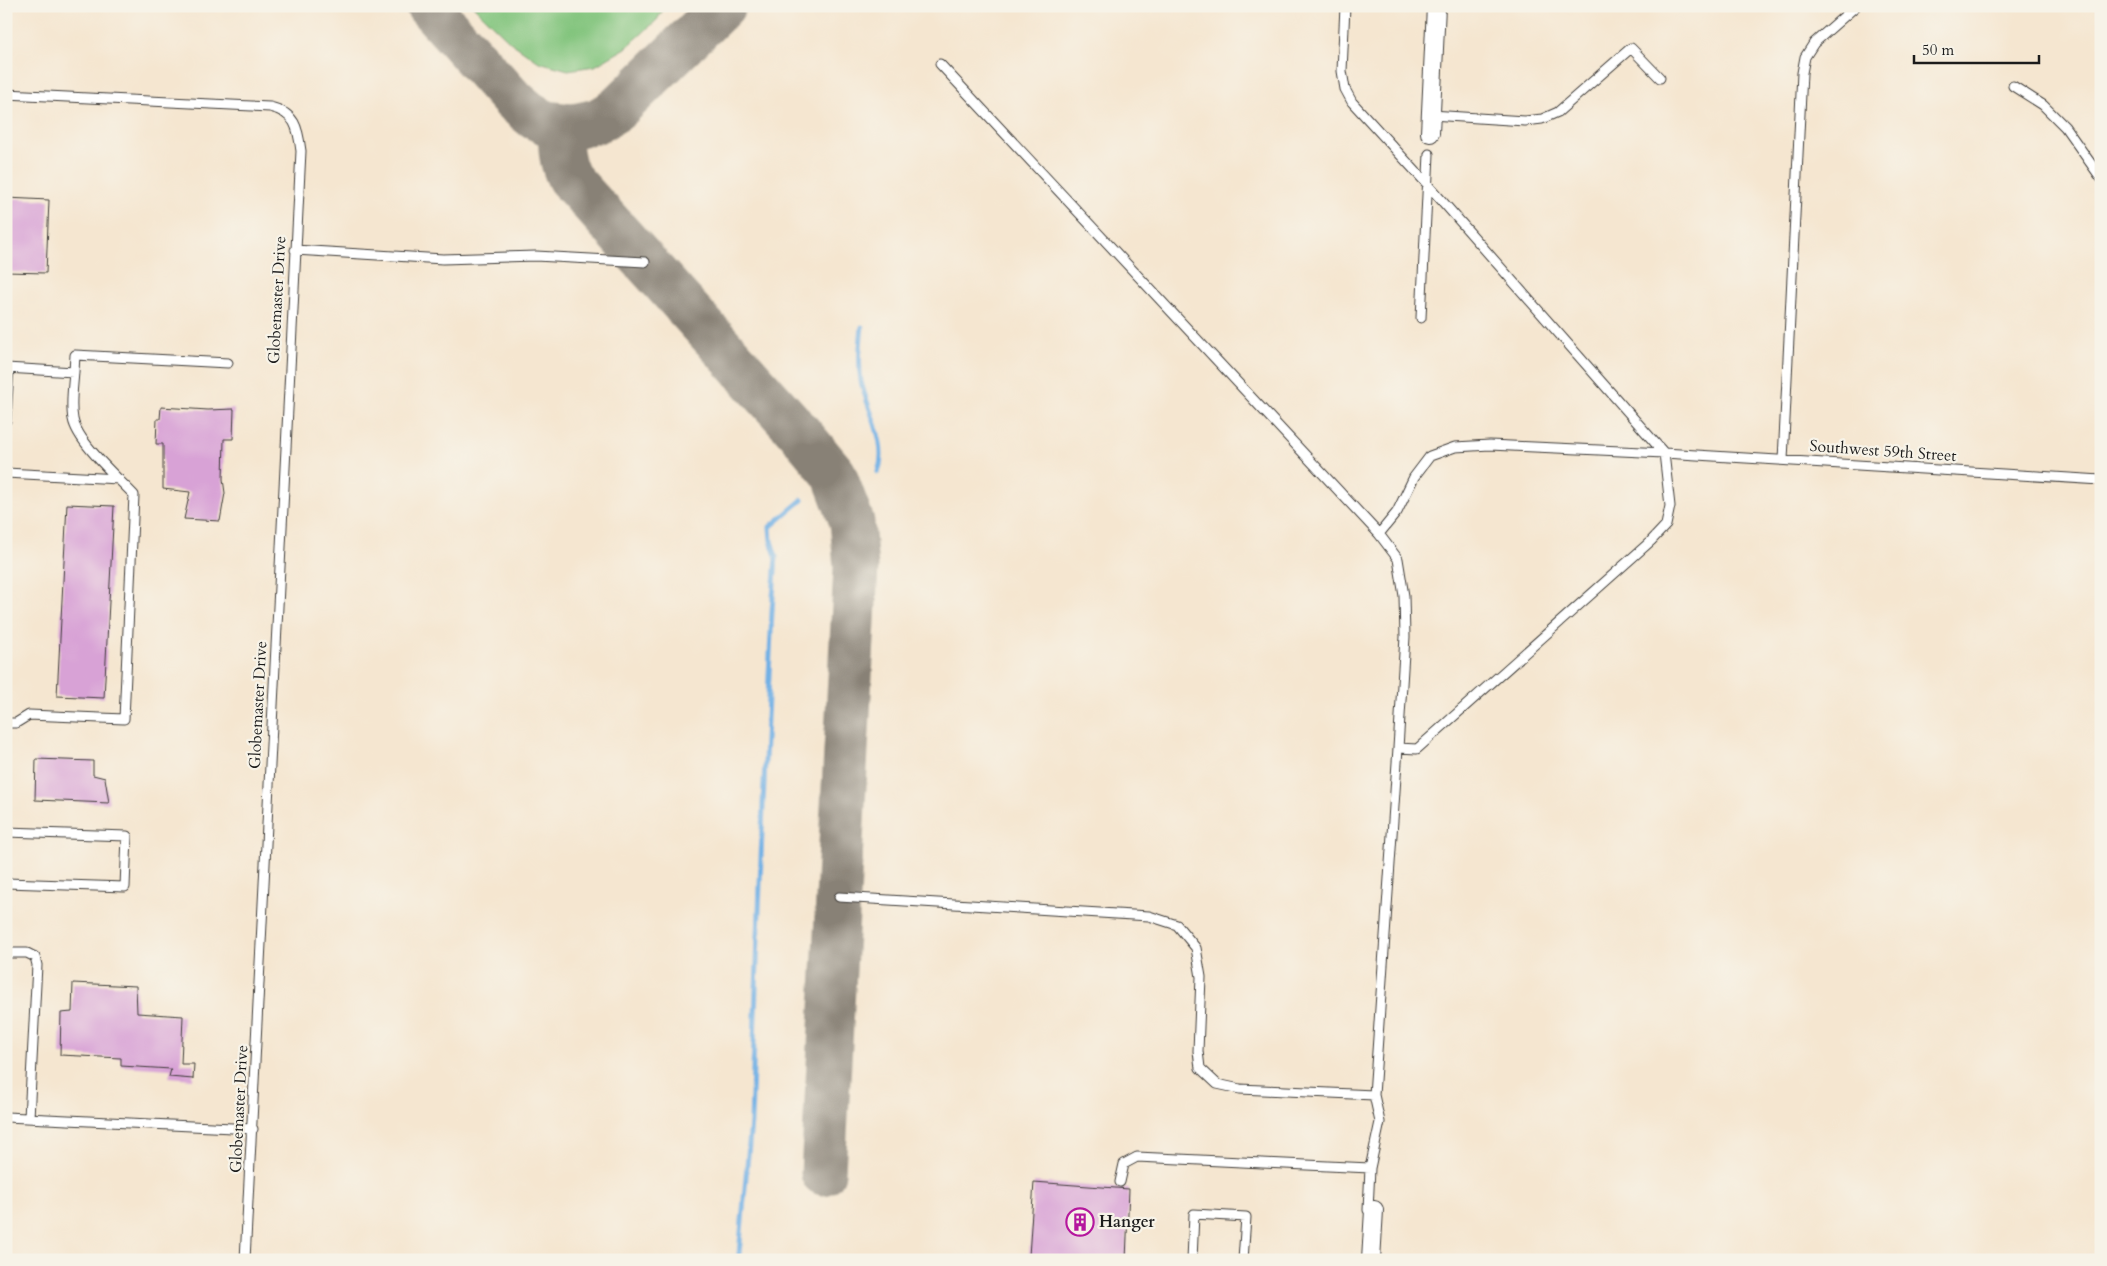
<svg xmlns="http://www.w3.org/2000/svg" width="2107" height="1266" font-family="Cardo,serif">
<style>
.green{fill:#83c57e;stroke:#50704d}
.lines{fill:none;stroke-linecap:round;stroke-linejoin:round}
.stream{stroke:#72b1e5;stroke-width:5}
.taxiway{stroke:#888176;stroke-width:45}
.building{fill:#d8a2d6}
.service-casing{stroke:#3d3a37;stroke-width:11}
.minor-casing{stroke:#3d3a37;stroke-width:20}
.service{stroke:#fff;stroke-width:9}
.minor{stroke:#fff;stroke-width:18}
.labels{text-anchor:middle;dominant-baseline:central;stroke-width:4.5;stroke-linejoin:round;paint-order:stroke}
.street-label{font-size:16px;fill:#1c1c1c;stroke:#f7f3e8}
.poi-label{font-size:16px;font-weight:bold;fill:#1c1c1c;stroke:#f7f3e8;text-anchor:start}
</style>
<rect width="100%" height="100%" fill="#f7f3e8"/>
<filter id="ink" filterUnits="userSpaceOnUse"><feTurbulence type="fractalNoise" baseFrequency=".02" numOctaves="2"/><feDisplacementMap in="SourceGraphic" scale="10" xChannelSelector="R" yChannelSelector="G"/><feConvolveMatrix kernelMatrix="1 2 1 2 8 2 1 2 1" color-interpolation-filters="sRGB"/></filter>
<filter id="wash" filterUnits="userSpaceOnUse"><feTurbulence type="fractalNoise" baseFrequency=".0096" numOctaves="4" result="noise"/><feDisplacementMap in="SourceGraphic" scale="20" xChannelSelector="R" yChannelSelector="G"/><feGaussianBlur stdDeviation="1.12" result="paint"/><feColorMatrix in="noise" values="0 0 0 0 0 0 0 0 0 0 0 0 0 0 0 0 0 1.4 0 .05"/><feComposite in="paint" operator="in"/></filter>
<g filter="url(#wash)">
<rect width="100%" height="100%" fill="#f5e6d0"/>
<!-- green -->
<path class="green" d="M 473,6 L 665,6 L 657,20 L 626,48 L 595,66 L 568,70 L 539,62 L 510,42 Z"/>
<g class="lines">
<!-- stream -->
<path class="stream" d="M 862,327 C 860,345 858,363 861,381 C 867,409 889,444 878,472
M 737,1260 L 739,1254 L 751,1122 L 763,805 L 772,611 L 776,556 L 771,541 L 770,527 L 802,500"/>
<!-- taxiway -->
<path class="taxiway" d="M 428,6 L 512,99 L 534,117 L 547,123 L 574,126 L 597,121 L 616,110 L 723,6
M 561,126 C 560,146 560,160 569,178 L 799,432 L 834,474 L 852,522 L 856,567 L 823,1173"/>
</g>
<g id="blocks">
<!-- building -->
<path class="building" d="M 6,198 L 49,200 L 46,273 L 6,272 Z
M 161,407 L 208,410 L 234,409 L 233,439 L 224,439 L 223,479 L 225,493 L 220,521 L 184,519 L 190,492 L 163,489 L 163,444 L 156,444 L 157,419 L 160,419 Z
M 67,504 L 114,506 L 104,698 L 57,696 Z
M 36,759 L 93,761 L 93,775 L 105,778 L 109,803 L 35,800 Z
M 73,983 L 136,986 L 137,1013 L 183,1016 L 181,1064 L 194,1064 L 193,1079 L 169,1077 L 171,1069 L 121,1066 L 121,1058 L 60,1055 L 61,1013 L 72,1012 Z
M 1034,1182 L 1129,1189 L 1126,1260 L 1037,1260 L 1037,1257 L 1029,1256 Z"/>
</g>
</g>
<g filter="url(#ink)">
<use href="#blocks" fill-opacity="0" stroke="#3d3a37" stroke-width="1"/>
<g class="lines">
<!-- service casing -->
<g class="service-casing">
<path id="service" d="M 1345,6 L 1342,71 L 1345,89 L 1352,102 L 1428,185 L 1664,453 L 1670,506 L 1666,525 L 1651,541 L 1417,749 L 1398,748 L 1374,1095 L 1380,1122 L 1370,1168 L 1368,1210
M 940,64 L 1379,534
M 2013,86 L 2043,105 L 2065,127 L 2101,178
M 6,94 L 270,107 C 295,113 298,127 301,151 L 245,1260
M 1431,115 L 1525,121 L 1542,119 L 1558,112 L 1631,48 L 1660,78
M 295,250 L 443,259 L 536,256 L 645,262
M 1421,318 L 1429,154
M 6,368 L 74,372 L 75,355 L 228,363
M 6,421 L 9,368
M 1783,460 L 1802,73 L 1805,57 L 1814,43 L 1856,6
M 6,473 L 119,479
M 6,723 L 16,723 L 29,715 L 124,719 L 134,495 C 117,477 77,442 73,419 C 70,404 73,387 74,372
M 1398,748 L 1405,637 L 1404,596 L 1398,559 L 1379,534 L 1397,512 L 1414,477 L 1430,456 L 1455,447 L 1490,445 L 1664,453 L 2101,480
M 6,832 L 127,836 L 125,887 L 6,883
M 839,897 L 1149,916 L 1177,925 L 1196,948 L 1201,977 L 1198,1051 L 1200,1068 L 1217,1084 L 1240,1089 L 1374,1095
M 6,953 L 27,953 L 35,957 L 37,965 L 29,1118
M 6,1117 L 253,1129
M 1120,1182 L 1124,1164 L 1137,1157 L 1370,1168
M 1192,1260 L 1194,1214 L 1246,1217 L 1243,1260"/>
</g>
<!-- minor casing -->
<g class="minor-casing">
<path id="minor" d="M 1430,133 L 1436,6
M 1371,1260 L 1374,1210"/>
</g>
<!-- service -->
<use href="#service" class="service"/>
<!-- minor -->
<use href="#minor" class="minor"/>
</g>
</g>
<!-- icons -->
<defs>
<g id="building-ring" transform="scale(1.4375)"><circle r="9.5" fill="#f7f3e8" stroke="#b5179e" stroke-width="1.5"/><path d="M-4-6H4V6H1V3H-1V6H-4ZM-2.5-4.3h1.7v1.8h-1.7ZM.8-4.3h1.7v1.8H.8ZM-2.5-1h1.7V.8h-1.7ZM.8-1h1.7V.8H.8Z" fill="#b5179e"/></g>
</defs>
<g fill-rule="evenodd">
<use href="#building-ring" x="1080" y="1222"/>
</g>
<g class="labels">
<!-- street labels -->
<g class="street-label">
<text transform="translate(277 300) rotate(-87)">Globemaster Drive</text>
<text transform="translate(1883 451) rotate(4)">Southwest 59th Street</text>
<text transform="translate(258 705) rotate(-87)">Globemaster Drive</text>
<text transform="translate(239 1109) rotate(-87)">Globemaster Drive</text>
</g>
<!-- poi labels -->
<g class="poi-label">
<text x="1099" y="1222">Hanger</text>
</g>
</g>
<!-- margin -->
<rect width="2107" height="1266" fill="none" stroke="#f7f3e8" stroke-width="25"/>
<!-- scale -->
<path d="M1914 55v8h125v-8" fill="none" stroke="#1c1c1c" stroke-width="2.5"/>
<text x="1922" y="55" font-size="15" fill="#1c1c1c" stroke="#f7f3e8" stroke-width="4" paint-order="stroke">50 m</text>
</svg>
